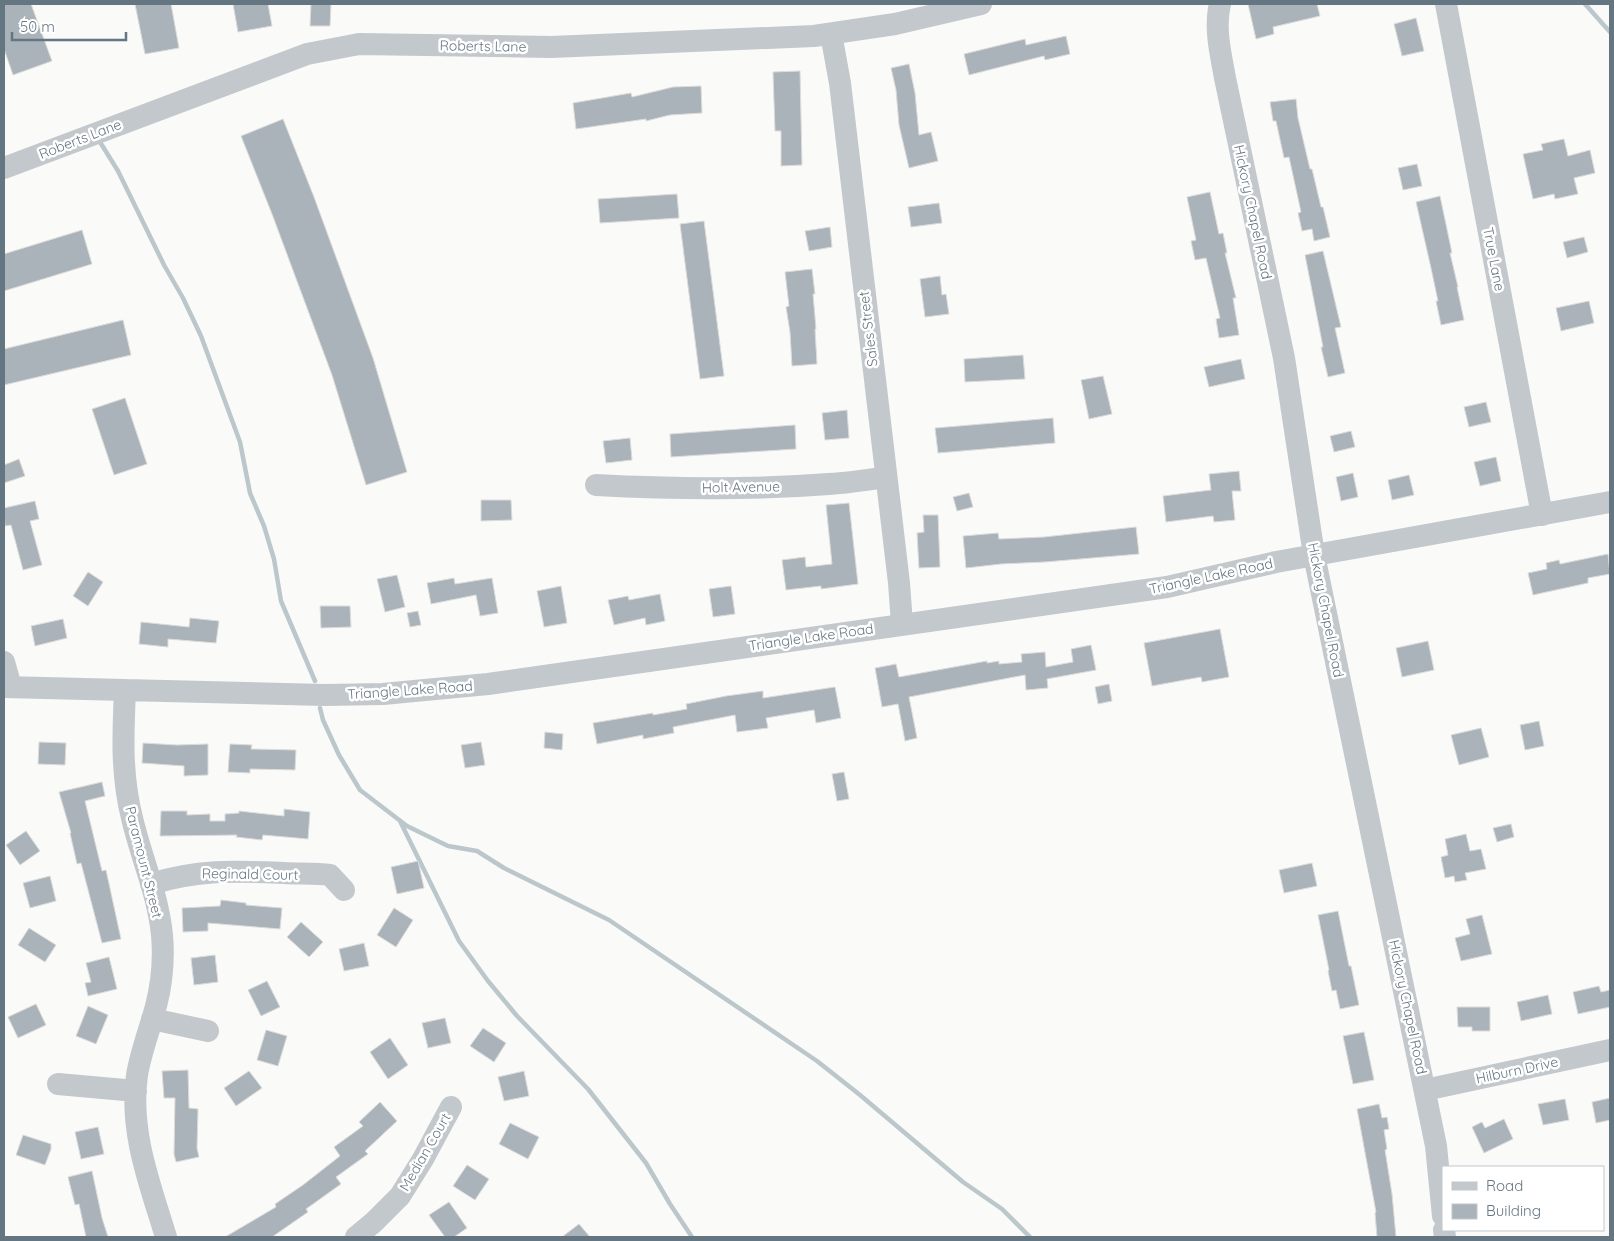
<svg xmlns="http://www.w3.org/2000/svg" width="1614" height="1241" font-family="Quicksand,sans-serif">
<style>
.lines{fill:none;stroke-linecap:round;stroke-linejoin:round}
.stream{stroke:#bbc7cb;stroke-width:4.5}
.building{fill:#aab3b9;stroke:#dcdcda}
.minor{stroke:#c3c8cc;stroke-width:22}
.labels{text-anchor:middle;dominant-baseline:central;stroke-width:5;stroke-linejoin:round;paint-order:stroke}
.street-label{font-size:14px;fill:#657683;stroke:#fff}
</style>
<rect width="100%" height="100%" fill="#fafaf8"/>
<g class="lines">
<!-- stream -->
<path class="stream" d="M 1585,4 L 1610,32
M 100,142 L 118,171 L 164,265 L 183,298 L 201,336 L 240,442 L 250,493 L 264,526 L 274,559 L 281,601 L 315,681
M 320,708 L 323,720 L 339,755 L 360,790 L 407,826 L 448,846 L 477,851 L 504,868 L 609,920 L 817,1061 L 860,1095 L 963,1182 L 1002,1209 L 1030,1237
M 400,821 L 459,941 L 488,981 L 517,1016 L 588,1089 L 646,1163 L 670,1204 L 692,1237"/>
</g>
<!-- building -->
<path class="building" d="M 4,4 L 31,4 L 52,61 L 13,75 L 4,49 Z
M 135,4 L 171,4 L 179,48 L 145,54 Z
M 233,4 L 268,4 L 272,26 L 238,32 Z
M 311,4 L 331,4 L 330,26 L 310,26 Z
M 1248,4 L 1317,4 L 1320,16 L 1273,27 L 1274,34 L 1256,39 Z
M 1416,18 L 1424,51 L 1402,56 L 1394,24 Z
M 1066,36 L 1070,54 L 1045,60 L 1044,56 L 969,75 L 964,54 L 1025,39 L 1026,45 Z
M 909,64 L 915,93 L 919,135 L 931,132 L 938,161 L 909,168 L 899,125 L 896,90 L 891,68 Z
M 800,71 L 802,165 L 781,166 L 781,131 L 775,131 L 773,72 Z
M 701,86 L 702,113 L 670,115 L 646,121 L 646,119 L 576,129 L 573,103 L 631,93 L 632,97 L 673,87 Z
M 1296,99 L 1298,118 L 1310,169 L 1312,169 L 1321,207 L 1323,207 L 1330,237 L 1314,241 L 1312,229 L 1302,231 L 1298,213 L 1301,212 L 1289,157 L 1284,158 L 1276,121 L 1273,121 L 1270,102 Z
M 283,119 L 314,197 L 373,358 L 407,472 L 366,485 L 332,375 L 272,214 L 241,136 Z
M 1564,139 L 1568,156 L 1590,150 L 1595,173 L 1574,178 L 1578,194 L 1555,199 L 1554,194 L 1533,199 L 1523,154 L 1543,150 L 1541,144 Z
M 1417,164 L 1422,186 L 1403,190 L 1398,168 Z
M 1210,192 L 1219,234 L 1223,233 L 1227,253 L 1225,253 L 1236,298 L 1233,298 L 1239,335 L 1219,338 L 1216,319 L 1220,318 L 1206,258 L 1195,260 L 1191,241 L 1196,240 L 1187,197 Z
M 677,194 L 679,218 L 600,223 L 598,199 Z
M 1440,196 L 1452,253 L 1450,253 L 1458,287 L 1457,287 L 1464,320 L 1441,325 L 1436,301 L 1438,301 L 1431,268 L 1416,202 Z
M 939,203 L 942,223 L 911,227 L 908,207 Z
M 704,221 L 724,376 L 700,379 L 680,224 Z
M 830,227 L 832,247 L 809,251 L 805,231 Z
M 82,230 L 92,264 L 4,291 L 4,254 Z
M 1584,237 L 1588,252 L 1567,258 L 1563,242 Z
M 1323,251 L 1341,327 L 1335,328 L 1345,373 L 1328,377 L 1321,347 L 1323,347 L 1305,255 Z
M 812,269 L 815,294 L 813,294 L 816,329 L 815,329 L 817,364 L 792,366 L 790,332 L 786,307 L 789,306 L 785,272 Z
M 940,276 L 942,295 L 946,294 L 949,314 L 925,317 L 920,279 Z
M 1589,301 L 1594,323 L 1561,331 L 1556,308 Z
M 123,320 L 131,355 L 4,385 L 4,349 Z
M 1023,355 L 1025,379 L 965,382 L 964,359 Z
M 1241,359 L 1245,379 L 1209,387 L 1204,367 Z
M 1103,376 L 1112,414 L 1089,419 L 1081,380 Z
M 125,398 L 147,464 L 114,475 L 92,409 Z
M 1486,402 L 1491,422 L 1469,427 L 1464,407 Z
M 847,410 L 849,438 L 825,440 L 822,413 Z
M 1053,418 L 1055,443 L 938,453 L 935,428 Z
M 795,425 L 796,449 L 671,457 L 670,434 Z
M 1351,431 L 1355,447 L 1334,452 L 1330,436 Z
M 630,438 L 632,460 L 606,463 L 603,441 Z
M 1496,457 L 1501,481 L 1480,486 L 1474,462 Z
M 19,459 L 25,476 L 4,483 L 4,465 Z
M 1239,471 L 1241,491 L 1232,491 L 1235,520 L 1214,522 L 1213,516 L 1166,522 L 1163,496 L 1211,490 L 1209,474 Z
M 1353,473 L 1358,497 L 1341,501 L 1336,477 Z
M 1409,475 L 1414,495 L 1392,500 L 1388,480 Z
M 969,493 L 973,507 L 957,511 L 953,497 Z
M 481,500 L 511,500 L 512,520 L 481,521 Z
M 35,501 L 39,519 L 30,521 L 42,565 L 23,570 L 11,525 L 5,526 L 4,508 Z
M 849,503 L 858,584 L 821,589 L 821,586 L 786,590 L 782,560 L 805,557 L 806,567 L 832,564 L 826,505 Z
M 923,515 L 938,515 L 940,567 L 919,568 L 917,533 L 924,532 Z
M 1136,527 L 1139,554 L 1045,562 L 1001,564 L 966,568 L 963,536 L 998,533 L 999,539 L 1044,537 Z
M 1608,554 L 1610,574 L 1588,578 L 1588,583 L 1533,595 L 1528,573 L 1547,569 L 1546,563 L 1559,560 L 1560,564 Z
M 88,572 L 103,582 L 88,606 L 73,596 Z
M 397,575 L 405,607 L 385,612 L 377,579 Z
M 454,578 L 455,584 L 492,578 L 498,613 L 480,616 L 476,595 L 431,604 L 427,583 Z
M 561,586 L 567,623 L 544,627 L 537,591 Z
M 731,586 L 735,614 L 713,617 L 709,589 Z
M 660,594 L 665,621 L 646,625 L 645,618 L 614,625 L 608,600 L 628,596 L 629,600 Z
M 320,606 L 350,606 L 351,627 L 321,628 Z
M 418,611 L 421,625 L 410,627 L 407,613 Z
M 190,618 L 219,621 L 216,643 L 168,639 L 168,647 L 139,644 L 141,622 L 189,627 Z
M 63,619 L 67,638 L 35,646 L 31,626 Z
M 1220,629 L 1229,677 L 1202,682 L 1201,677 L 1152,686 L 1144,643 Z
M 1428,641 L 1434,670 L 1402,677 L 1396,648 Z
M 1091,645 L 1096,670 L 1047,679 L 1048,688 L 1026,690 L 1025,675 L 909,697 L 917,738 L 905,741 L 898,704 L 882,707 L 875,668 L 896,664 L 899,677 L 987,661 L 987,663 L 999,661 L 999,664 L 1022,662 L 1021,654 L 1045,652 L 1046,667 L 1073,662 L 1071,649 Z
M 1109,684 L 1112,701 L 1098,704 L 1095,687 Z
M 835,687 L 841,718 L 816,723 L 814,710 L 766,718 L 768,728 L 737,732 L 735,715 L 673,727 L 674,733 L 643,739 L 643,735 L 597,744 L 593,723 L 653,713 L 653,715 L 687,709 L 686,704 L 726,696 L 763,691 L 763,698 Z
M 1539,721 L 1544,746 L 1525,750 L 1520,725 Z
M 1481,728 L 1489,757 L 1459,765 L 1451,735 Z
M 545,732 L 563,734 L 562,750 L 544,748 Z
M 39,742 L 66,743 L 65,765 L 38,764 Z
M 481,742 L 485,765 L 465,768 L 461,745 Z
M 143,743 L 177,745 L 208,744 L 208,775 L 184,776 L 184,766 L 142,763 Z
M 230,744 L 252,745 L 251,749 L 296,750 L 295,770 L 250,769 L 250,773 L 228,772 Z
M 844,772 L 849,799 L 837,801 L 832,774 Z
M 102,782 L 105,796 L 85,801 L 102,871 L 106,870 L 121,939 L 102,943 L 81,863 L 77,864 L 70,833 L 71,833 L 59,792 Z
M 284,809 L 310,812 L 308,839 L 263,835 L 262,840 L 236,837 L 237,835 L 160,836 L 161,811 L 187,811 L 187,815 L 210,814 L 210,821 L 225,821 L 225,814 L 239,813 L 239,811 L 284,816 Z
M 1511,824 L 1514,837 L 1497,842 L 1493,828 Z
M 26,831 L 40,851 L 20,865 L 6,845 Z
M 1466,834 L 1470,851 L 1481,849 L 1486,869 L 1465,873 L 1467,880 L 1455,882 L 1454,876 L 1445,878 L 1441,857 L 1448,855 L 1445,839 Z
M 418,861 L 424,888 L 397,894 L 391,867 Z
M 1312,863 L 1317,886 L 1284,893 L 1279,870 Z
M 50,876 L 56,901 L 30,908 L 23,883 Z
M 221,900 L 246,903 L 246,905 L 282,908 L 280,929 L 208,923 L 208,931 L 183,932 L 182,908 L 220,906 Z
M 394,908 L 413,920 L 396,947 L 377,935 Z
M 1338,911 L 1349,966 L 1351,966 L 1359,1005 L 1340,1009 L 1336,990 L 1332,991 L 1328,971 L 1329,970 L 1318,915 Z
M 1482,915 L 1492,954 L 1461,961 L 1455,938 L 1470,934 L 1466,919 Z
M 301,922 L 323,942 L 309,957 L 287,937 Z
M 29,928 L 56,945 L 45,962 L 18,945 Z
M 364,943 L 369,966 L 344,971 L 339,949 Z
M 215,955 L 218,982 L 194,985 L 191,958 Z
M 109,957 L 117,989 L 88,996 L 85,983 L 91,982 L 86,963 Z
M 267,981 L 280,1007 L 261,1016 L 248,990 Z
M 1599,986 L 1601,992 L 1610,990 L 1610,1007 L 1578,1014 L 1573,992 Z
M 1548,995 L 1552,1014 L 1521,1021 L 1517,1002 Z
M 36,1004 L 46,1025 L 18,1038 L 8,1017 Z
M 88,1006 L 108,1015 L 96,1044 L 76,1036 Z
M 1457,1007 L 1490,1007 L 1490,1031 L 1472,1031 L 1472,1027 L 1458,1027 Z
M 445,1018 L 451,1043 L 428,1048 L 422,1023 Z
M 483,1028 L 506,1043 L 494,1062 L 470,1046 Z
M 266,1030 L 287,1036 L 278,1066 L 257,1060 Z
M 1364,1032 L 1374,1080 L 1353,1084 L 1343,1036 Z
M 390,1038 L 408,1065 L 388,1079 L 370,1052 Z
M 188,1070 L 189,1108 L 198,1109 L 197,1148 L 199,1157 L 176,1162 L 174,1154 L 175,1098 L 164,1098 L 162,1071 Z
M 249,1071 L 262,1088 L 236,1106 L 224,1088 Z
M 524,1071 L 529,1096 L 504,1101 L 498,1077 Z
M 1610,1098 L 1610,1120 L 1596,1123 L 1592,1102 Z
M 1565,1099 L 1569,1120 L 1543,1125 L 1538,1104 Z
M 380,1102 L 397,1121 L 365,1151 L 368,1154 L 336,1177 L 341,1184 L 306,1209 L 308,1212 L 272,1237 L 225,1237 L 276,1207 L 275,1204 L 303,1185 L 340,1156 L 334,1147 L 363,1126 L 359,1122 Z
M 1379,1104 L 1382,1118 L 1387,1117 L 1389,1129 L 1384,1130 L 1387,1149 L 1385,1150 L 1392,1194 L 1396,1237 L 1377,1237 L 1375,1213 L 1376,1212 L 1357,1109 Z
M 1504,1119 L 1513,1139 L 1484,1153 L 1472,1127 L 1482,1122 L 1485,1128 Z
M 510,1123 L 539,1137 L 528,1159 L 499,1144 Z
M 98,1127 L 104,1154 L 81,1159 L 75,1132 Z
M 23,1135 L 51,1144 L 51,1149 L 45,1165 L 16,1155 Z
M 467,1165 L 489,1179 L 475,1200 L 453,1186 Z
M 92,1171 L 102,1218 L 108,1237 L 86,1237 L 79,1204 L 75,1205 L 68,1177 Z
M 449,1202 L 467,1228 L 454,1237 L 445,1237 L 429,1215 Z
M 579,1224 L 590,1237 L 562,1237 Z"/>
<g class="lines">
<!-- minor -->
<path class="minor" d="M 1220,4 C 1214,28 1221,55 1225,78 L 1284,358 L 1314,555 L 1436,1146 L 1443,1216
M 1446,4 L 1542,515
M 831,34 L 840,83 L 899,583 L 902,624
M 4,168 L 307,54 L 359,44 L 551,47 L 814,36 L 895,24 L 981,4
M 596,485 C 673,489 751,490 829,484 C 848,483 867,480 886,477
M 4,662 L 11,687
M 4,687 L 325,695 L 383,694 L 488,684 L 1167,587 L 1276,562 L 1610,502
M 125,690 C 123,734 121,774 132,818 C 141,857 158,894 162,935 C 164,958 162,983 156,1006 C 150,1029 141,1051 137,1075 C 129,1132 150,1184 166,1237
M 151,884 C 199,869 235,871 284,873 C 299,874 315,873 330,875 L 344,890
M 152,1019 L 208,1031
M 58,1084 L 136,1091
M 1425,1090 L 1610,1050
M 1444,1230 L 1445,1237
M 356,1237 L 374,1222 L 400,1196 L 423,1159 L 451,1107"/>
</g>
<g class="labels">
<!-- street labels -->
<g class="street-label">
<text transform="translate(483 46) rotate(1)">Roberts Lane</text>
<text transform="translate(80 139) rotate(-21)">Roberts Lane</text>
<text transform="translate(1253 212) rotate(78)">Hickory Chapel Road</text>
<text transform="translate(1494 259) rotate(79)">True Lane</text>
<text transform="translate(868 329) rotate(-97)">Sales Street</text>
<text transform="translate(741 487) rotate(-1)">Holt Avenue</text>
<text transform="translate(1211 576) rotate(-12)">Triangle Lake Road</text>
<text transform="translate(1326 610) rotate(79)">Hickory Chapel Road</text>
<text transform="translate(811 637) rotate(-8)">Triangle Lake Road</text>
<text transform="translate(410 690) rotate(-4)">Triangle Lake Road</text>
<text transform="translate(144 862) rotate(76)">Paramount Street</text>
<text transform="translate(250 874) rotate(1)">Reginald Court</text>
<text transform="translate(1408 1007) rotate(78)">Hickory Chapel Road</text>
<text transform="translate(1517 1070) rotate(-12)">Hilburn Drive</text>
<text transform="translate(425 1152) rotate(-60)">Median Court</text>
</g>
</g>
<!-- border -->
<rect width="1614" height="1241" fill="none" stroke="#657683" stroke-width="10"/>
<!-- legend -->
<rect x="1442" y="1166" width="162" height="65" fill="#ffffff" stroke="#c1c8cd"/>
<rect x="1452" y="1182" width="25" height="8" fill="#c3c8cc" stroke="#c1c8cd"/>
<text x="1486" y="1191" font-size="15" fill="#657683">Road</text>
<rect x="1452" y="1204" width="25" height="15" fill="#aab3b9" stroke="#c1c8cd"/>
<text x="1486" y="1216" font-size="15" fill="#657683">Building</text>
<!-- scale -->
<path d="M12 32v8h114v-8" fill="none" stroke="#657683" stroke-width="2.5"/>
<text x="20" y="32" font-size="15" fill="#657683" stroke="#ffffff" stroke-width="4" paint-order="stroke">50 m</text>
</svg>
